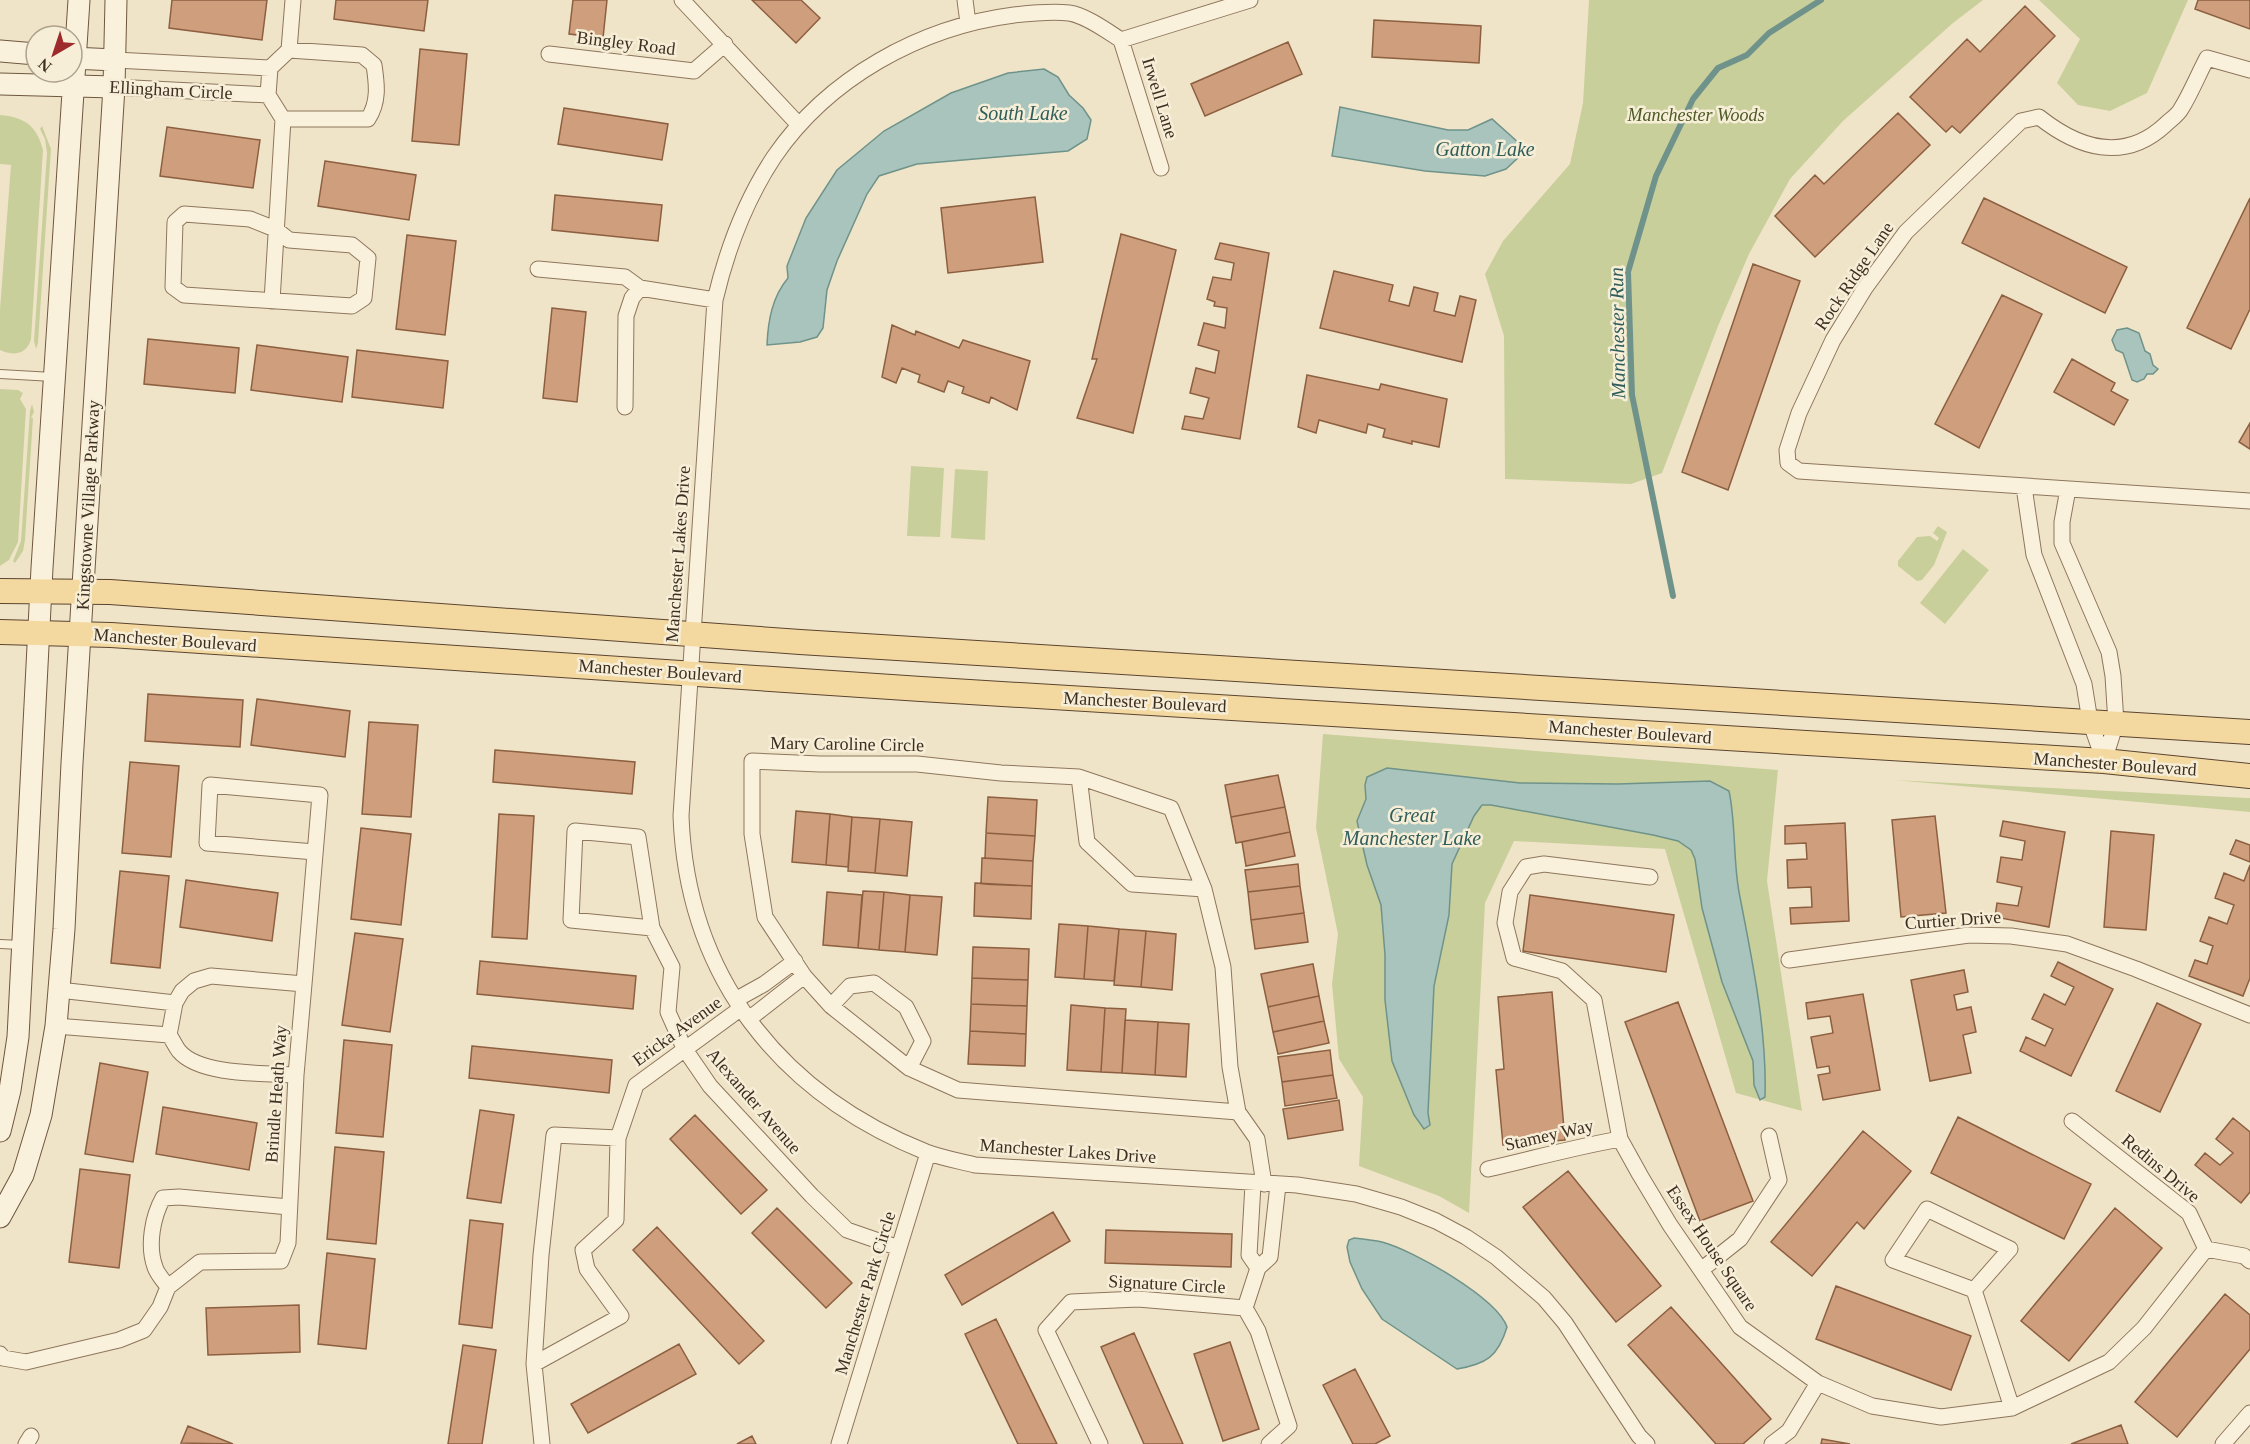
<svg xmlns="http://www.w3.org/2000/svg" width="2250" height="1444" font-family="'Times New Roman',serif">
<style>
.green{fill:#c9cf9b}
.water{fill:#a9c4bc;stroke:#6f938a;stroke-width:1.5}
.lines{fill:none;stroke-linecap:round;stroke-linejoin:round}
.stream{stroke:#6f938a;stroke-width:6}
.building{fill:#cf9f7d;stroke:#8d5f41;stroke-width:1.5}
.lane-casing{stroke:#8d765c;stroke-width:10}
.street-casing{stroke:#8d765c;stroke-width:17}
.secondary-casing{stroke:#6f573f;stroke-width:23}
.primary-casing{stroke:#5b4430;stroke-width:26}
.lane{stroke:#faf1dc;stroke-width:8}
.street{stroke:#faf1dc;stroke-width:15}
.secondary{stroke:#faf1dc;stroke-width:21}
.primary{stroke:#f3d9a0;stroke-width:24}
.labels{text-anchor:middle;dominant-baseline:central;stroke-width:5;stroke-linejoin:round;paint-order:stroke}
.street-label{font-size:18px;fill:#3d2e20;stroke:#f7eed8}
.park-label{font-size:18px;font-style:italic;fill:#4d5a26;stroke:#f7eed8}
.water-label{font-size:20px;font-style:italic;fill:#2f5d5a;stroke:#f7eed8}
</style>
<rect width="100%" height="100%" fill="#f0e4c8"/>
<!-- green -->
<path class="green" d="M 1589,0 L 1983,0 L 1953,23 L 1843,121 L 1790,179 L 1749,254 L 1718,326 L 1662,473 L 1631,484 L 1505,479 L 1504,336 L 1485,274 L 1503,241 L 1570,164 L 1583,103 Z
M 2039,0 L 2188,0 L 2147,93 L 2110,111 L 2078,105 L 2057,83 L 2080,39 Z
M 0,115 C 25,117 37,126 43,150 L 31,339 C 27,355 13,356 0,350 L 0,309 L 11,165 L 0,164 Z
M 42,126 L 51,149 L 38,343 L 36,349 L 34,341 L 47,153 L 45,139 L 40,129 Z
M 0,389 L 18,390 L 23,393 L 20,399 L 26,409 L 18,542 L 9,560 L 0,566 Z
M 32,404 L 34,412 L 31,418 L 33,418 L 25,540 L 23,551 L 15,563 L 13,561 L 21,541 L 30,411 Z
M 911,466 L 944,468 L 940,537 L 907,536 Z
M 955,469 L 988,471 L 985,540 L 951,538 Z
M 1938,526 L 1947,532 L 1934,565 L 1922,580 L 1917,581 L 1898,566 L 1898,561 L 1917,537 L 1930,536 L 1937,541 L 1939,538 L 1933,533 Z
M 1963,549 L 1989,570 L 1945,624 L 1920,603 Z
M 1323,734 L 1778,770 L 1767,881 L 1802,1111 L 1736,1093 L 1665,849 L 1514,841 L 1485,903 L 1469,1213 L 1439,1196 L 1359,1166 L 1363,1097 L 1339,1059 L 1332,984 L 1338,934 L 1316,828 Z
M 1894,780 L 2247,798 L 2250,798 L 2250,812 Z"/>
<!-- water -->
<path class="water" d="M 1044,69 L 1058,77 L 1069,95 L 1083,108 L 1091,120 L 1087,139 L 1068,151 L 917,164 L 879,176 L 867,194 L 837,261 L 827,290 L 823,328 L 817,337 L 800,342 L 767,345 C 768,321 772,297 788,278 L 787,266 L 806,218 L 837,170 L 884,131 L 951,93 L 1008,73 Z
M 1340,107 L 1448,130 L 1468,130 L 1492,119 L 1520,144 L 1519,157 L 1506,169 L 1485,176 L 1425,171 L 1332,156 Z
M 2127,328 L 2139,333 L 2145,351 L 2150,354 L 2153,365 L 2158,369 L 2153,374 L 2147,374 L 2144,379 L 2137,382 L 2132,380 L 2123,353 L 2116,350 L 2112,340 L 2117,330 Z
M 1387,768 L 1520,783 L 1618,784 L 1710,781 L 1729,791 C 1736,824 1733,859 1739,892 C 1752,960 1767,1028 1765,1097 L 1760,1100 L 1754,1085 L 1753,1061 L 1722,982 L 1702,908 L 1695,859 L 1691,850 L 1678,841 L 1653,835 L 1491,805 L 1482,805 L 1474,816 L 1452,864 L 1449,915 L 1434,986 L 1428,1113 L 1430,1125 L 1424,1129 L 1414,1115 L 1392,1061 L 1385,1000 L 1385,955 L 1381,905 L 1367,865 L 1357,821 L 1366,799 L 1365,785 L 1367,777 Z
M 1354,1238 C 1363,1239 1373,1240 1382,1242 C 1413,1250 1497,1298 1507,1327 C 1498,1357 1486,1364 1457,1369 L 1382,1319 L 1362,1289 L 1350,1262 L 1347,1247 L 1349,1240 Z"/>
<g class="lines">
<!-- stream -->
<path class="stream" d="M 1673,596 L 1632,395 L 1628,272 L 1656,176 L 1693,99 L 1718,68 L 1747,55 L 1769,33 L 1821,0"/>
</g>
<!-- building -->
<path class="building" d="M 172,0 L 267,0 L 262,40 L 169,28 Z
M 336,0 L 428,0 L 424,31 L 334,19 Z
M 573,0 L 607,0 L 603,38 L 569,34 Z
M 752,0 L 801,0 L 820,18 L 796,43 Z
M 2198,0 L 2250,0 L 2250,29 L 2195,9 Z
M 2025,6 L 2055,36 L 1960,133 L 1952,126 L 1946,132 L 1910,97 L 1967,39 L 1980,52 Z
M 1374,20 L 1481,26 L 1479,63 L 1372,57 Z
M 1288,42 L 1302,74 L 1205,116 L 1191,84 Z
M 420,49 L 467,54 L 459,145 L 412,141 Z
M 564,108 L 668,124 L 662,160 L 558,144 Z
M 1898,113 L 1930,145 L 1815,257 L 1775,216 L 1815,175 L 1824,184 Z
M 167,127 L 260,140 L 253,188 L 160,176 Z
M 325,161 L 416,175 L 409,220 L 318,206 Z
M 555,195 L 662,205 L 658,241 L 552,230 Z
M 1035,197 L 1043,262 L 948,273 L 941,208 Z
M 1984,198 L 2127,267 L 2105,313 L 1962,243 Z
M 2250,198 L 2250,309 L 2231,349 L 2187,328 Z
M 1121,234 L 1176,250 L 1133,433 L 1077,418 L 1097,359 L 1092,359 Z
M 407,235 L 456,241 L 445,335 L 396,329 Z
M 1220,243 L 1269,253 L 1240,439 L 1182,429 L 1185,416 L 1203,419 L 1209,398 L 1190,393 L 1196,368 L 1215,373 L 1219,351 L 1198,345 L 1204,323 L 1225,328 L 1227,308 L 1214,306 L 1215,302 L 1207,299 L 1213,277 L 1231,280 L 1234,263 L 1215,259 Z
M 1753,264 L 1800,281 L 1728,490 L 1682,472 Z
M 1334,271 L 1393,285 L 1389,301 L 1409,306 L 1414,287 L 1438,293 L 1434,311 L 1455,316 L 1460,296 L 1476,300 L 1462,362 L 1320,328 Z
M 2002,295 L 2042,314 L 1979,448 L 1935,424 Z
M 552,308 L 586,312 L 577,402 L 543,398 Z
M 892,325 L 915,335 L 916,331 L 959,348 L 963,340 L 1030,361 L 1017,410 L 991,397 L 989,403 L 962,393 L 964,387 L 948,381 L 944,392 L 918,382 L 920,375 L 902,368 L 896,383 L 882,377 Z
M 148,339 L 239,348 L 235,393 L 144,384 Z
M 257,345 L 348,357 L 342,402 L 251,390 Z
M 357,350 L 448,361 L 443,408 L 352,397 Z
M 2072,359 L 2115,383 L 2111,391 L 2128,400 L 2114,425 L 2054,392 Z
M 1307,375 L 1379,390 L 1381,384 L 1447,399 L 1439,447 L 1412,441 L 1412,444 L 1383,437 L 1385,429 L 1368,424 L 1366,433 L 1319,420 L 1316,433 L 1298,427 Z
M 2250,423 L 2250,449 L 2239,442 Z
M 148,694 L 243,700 L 240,747 L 145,741 Z
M 257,699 L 350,711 L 345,757 L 251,745 Z
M 369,722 L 418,725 L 411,817 L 362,814 Z
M 495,750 L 635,762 L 632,794 L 493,782 Z
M 130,762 L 179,766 L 171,857 L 122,853 Z
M 1278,775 L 1285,807 L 1231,817 L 1225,785 Z
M 988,797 L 1037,800 L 1035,836 L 986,833 Z
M 1285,807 L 1290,832 L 1236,843 L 1231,817 Z
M 796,811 L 830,814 L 826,865 L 792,862 Z
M 499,814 L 534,816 L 527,939 L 492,937 Z
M 830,814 L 852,817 L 848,867 L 826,865 Z
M 1935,816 L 1946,913 L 1901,917 L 1892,820 Z
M 852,817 L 880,819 L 875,873 L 848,871 Z
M 880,819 L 912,822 L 907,876 L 875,873 Z
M 2003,821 L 2065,832 L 2049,927 L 1995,917 L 1997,903 L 2018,906 L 2022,887 L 1997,882 L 2001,857 L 2022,860 L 2025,841 L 2000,836 Z
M 1845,823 L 1849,921 L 1791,924 L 1790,908 L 1812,907 L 1811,887 L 1788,888 L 1787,860 L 1807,859 L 1806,843 L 1785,844 L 1785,826 Z
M 361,828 L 411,834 L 401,925 L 351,919 Z
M 2111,831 L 2154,835 L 2146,930 L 2104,927 Z
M 1290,832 L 1295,856 L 1246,866 L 1242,842 Z
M 986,833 L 1035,836 L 1033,861 L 985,858 Z
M 2236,840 L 2250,845 L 2250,862 L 2230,854 Z
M 982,858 L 1033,861 L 1032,886 L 981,884 Z
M 1298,864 L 1300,886 L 1248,892 L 1245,870 Z
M 2250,865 L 2250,978 L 2243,996 L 2189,976 L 2195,960 L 2207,964 L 2213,946 L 2200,941 L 2209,917 L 2227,924 L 2234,905 L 2215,898 L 2224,873 L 2244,881 Z
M 120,871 L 169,876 L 160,968 L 111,963 Z
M 186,880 L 278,893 L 272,941 L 180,927 Z
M 975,883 L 1032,886 L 1031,919 L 974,916 Z
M 1300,886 L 1304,913 L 1251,920 L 1248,892 Z
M 863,891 L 884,892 L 879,950 L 858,948 Z
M 827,892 L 862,895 L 858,948 L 823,945 Z
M 884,892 L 910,895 L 905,952 L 879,950 Z
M 910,895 L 942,897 L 937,955 L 905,952 Z
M 1530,895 L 1674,915 L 1666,972 L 1523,951 Z
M 1304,913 L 1308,942 L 1255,949 L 1251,920 Z
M 1059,924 L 1088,926 L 1084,979 L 1055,977 Z
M 1088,926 L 1119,929 L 1114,981 L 1084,979 Z
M 1119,929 L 1146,931 L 1141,987 L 1114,985 Z
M 1146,931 L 1176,934 L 1172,990 L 1141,987 Z
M 355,933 L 403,939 L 390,1032 L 342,1025 Z
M 973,947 L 1029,949 L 1028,980 L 972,978 Z
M 480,961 L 636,976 L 633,1009 L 477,994 Z
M 2058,962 L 2113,989 L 2071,1076 L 2020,1051 L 2026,1037 L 2045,1046 L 2053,1029 L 2032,1019 L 2044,994 L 2065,1005 L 2074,987 L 2051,976 Z
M 1313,964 L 1319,996 L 1268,1007 L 1261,974 Z
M 1964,970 L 1968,992 L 1954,995 L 1957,1010 L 1971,1007 L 1976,1032 L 1963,1035 L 1971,1073 L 1930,1081 L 1911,980 Z
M 972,978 L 1028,980 L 1027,1006 L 971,1004 Z
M 1552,992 L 1565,1140 L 1503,1145 L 1496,1070 L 1504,1069 L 1498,997 Z
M 1863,994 L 1880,1090 L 1823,1100 L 1818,1075 L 1830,1073 L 1829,1066 L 1817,1068 L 1811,1037 L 1833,1033 L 1830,1016 L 1808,1019 L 1806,1003 Z
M 1319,996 L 1324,1021 L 1273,1032 L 1268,1007 Z
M 1678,1002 L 1753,1201 L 1700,1221 L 1625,1022 Z
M 2157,1003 L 2201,1024 L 2160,1112 L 2116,1091 Z
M 971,1004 L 1027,1006 L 1026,1034 L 970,1031 Z
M 1071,1005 L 1105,1008 L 1101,1072 L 1067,1070 Z
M 1105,1008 L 1126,1009 L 1122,1073 L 1101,1072 Z
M 1125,1020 L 1158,1022 L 1155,1075 L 1122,1073 Z
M 1324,1021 L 1329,1043 L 1278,1054 L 1273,1032 Z
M 1158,1022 L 1189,1024 L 1186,1077 L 1155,1075 Z
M 970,1031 L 1026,1034 L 1025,1066 L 968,1064 Z
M 344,1040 L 392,1045 L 383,1137 L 336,1133 Z
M 472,1046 L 612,1060 L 609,1093 L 469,1078 Z
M 1330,1050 L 1333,1075 L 1282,1082 L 1278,1057 Z
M 100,1063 L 148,1072 L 133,1162 L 85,1154 Z
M 1333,1075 L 1337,1098 L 1285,1106 L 1282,1082 Z
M 1339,1100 L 1343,1130 L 1288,1139 L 1283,1109 Z
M 163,1107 L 257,1123 L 249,1170 L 156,1154 Z
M 480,1110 L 514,1115 L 501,1203 L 467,1198 Z
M 695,1115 L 767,1190 L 741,1214 L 670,1139 Z
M 1958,1117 L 2091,1184 L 2064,1239 L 1931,1173 Z
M 2233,1118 L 2250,1132 L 2250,1192 L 2241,1203 L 2195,1165 L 2205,1153 L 2220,1165 L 2233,1153 L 2216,1139 Z
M 1863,1131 L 1911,1171 L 1864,1229 L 1857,1222 L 1812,1276 L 1771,1242 Z
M 335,1147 L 384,1152 L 376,1244 L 327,1239 Z
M 80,1169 L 130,1175 L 119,1268 L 69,1262 Z
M 1568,1171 L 1661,1286 L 1616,1322 L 1523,1207 Z
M 777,1208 L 852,1283 L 826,1308 L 752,1233 Z
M 2115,1208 L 2162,1248 L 2069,1361 L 2021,1321 Z
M 1053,1212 L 1070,1241 L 962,1305 L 945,1275 Z
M 470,1220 L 503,1224 L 492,1328 L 459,1324 Z
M 657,1227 L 764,1341 L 739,1364 L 633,1250 Z
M 1106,1230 L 1232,1234 L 1231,1267 L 1105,1263 Z
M 327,1253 L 375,1259 L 366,1349 L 318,1344 Z
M 1836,1286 L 1971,1336 L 1951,1390 L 1816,1339 Z
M 2225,1294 L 2250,1315 L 2250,1349 L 2177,1437 L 2135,1402 Z
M 299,1305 L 300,1352 L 208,1355 L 206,1308 Z
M 1671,1307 L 1771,1419 L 1743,1444 L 1716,1444 L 1628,1345 Z
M 996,1319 L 1057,1444 L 1018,1444 L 965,1334 Z
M 1134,1333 L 1183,1444 L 1144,1444 L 1101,1347 Z
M 1230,1342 L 1259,1429 L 1223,1441 L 1194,1354 Z
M 679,1344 L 696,1374 L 588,1433 L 571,1404 Z
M 463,1345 L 496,1350 L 482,1444 L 448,1444 Z
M 1355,1369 L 1390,1436 L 1375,1444 L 1353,1444 L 1323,1385 Z
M 2121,1425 L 2128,1444 L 2071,1444 Z
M 188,1426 L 233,1444 L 181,1443 Z
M 752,1436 L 756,1444 L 737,1444 Z
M 1822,1439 L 1850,1444 L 1821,1444 Z"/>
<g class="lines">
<!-- lane casing -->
<g class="lane-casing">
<path id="lane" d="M 0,374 L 53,377
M 0,944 L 21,945"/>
</g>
<!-- street casing -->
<g class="street-casing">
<path id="street" d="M 682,0 L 799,125
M 965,0 L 968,23
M 1121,40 C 1107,31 1085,15 1069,13 C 1051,11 1032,13 1014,15 C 920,27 828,78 774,157 C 745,201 727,249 715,300 L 681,816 C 687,976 779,1093 926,1152 C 942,1158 959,1161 975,1165 L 1297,1185 L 1356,1194 L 1401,1207 L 1436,1221 L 1466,1237 L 1496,1257 L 1544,1298 L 1565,1323 L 1639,1436 L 1647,1444
M 1121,40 L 1250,0
M 1121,40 L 1161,168
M 549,54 L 694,71 L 725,44
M 115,60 L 270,68
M 2250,70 L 2207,58 C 2198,75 2191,93 2181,109 C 2178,115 2170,120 2165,125 C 2124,163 2078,148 2039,117 L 2021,121 L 1906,232 L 1865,288 L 1833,340 L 1799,413 L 1787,450 L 1788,463 L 1799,471 L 2250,501
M 114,87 L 268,95
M 283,119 L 368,119 C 379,102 377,85 374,65 L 362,55 L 289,50
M 184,214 L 250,219 L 275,229 L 289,240 L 352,245 L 368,258 L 364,298 L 352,306 L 184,295 L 173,287 L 175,222 Z
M 538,269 L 625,277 L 640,288 L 715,300
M 272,301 L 283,119 L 268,95 L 270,68 L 289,50 L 293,0
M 625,407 L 626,316 L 632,298 L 640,288
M 2024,487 L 2034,555 L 2084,684 L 2090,721 L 2104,761
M 2068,489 L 2062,522 L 2062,543 L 2109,652 L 2113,676 L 2116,723 L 2104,761
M 1079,777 L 1087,842 L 1132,884 L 1204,889 L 1223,967 L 1230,1067 L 1238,1112
M 1650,877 L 1544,864 L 1526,867 L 1510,892 L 1505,923 L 1514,958 L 1562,971 L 1594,1000 L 1620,1139 L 1640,1175 L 1670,1225 L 1740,1327 L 1818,1383 L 1872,1406 L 1941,1417 L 2012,1408 L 2109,1362 L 2144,1328 L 2206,1249
M 652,928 L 571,920 L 575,831 L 638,837 L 652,928 L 672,967 L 668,1012 L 684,1048 L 710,1086 L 812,1196 L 847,1230 L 899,1248
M 1789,960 L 1969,935 L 2011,936 L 2067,944 L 2136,969 L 2250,1015
M 304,984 L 320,795 L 210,785 L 207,843 L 315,852
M 59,990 L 175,1003
M 737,999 L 764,984 L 795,961
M 831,1006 L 850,986 L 874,983 L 906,1007 L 923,1041 L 909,1068 L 958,1090 L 1238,1112 L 1257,1139 L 1264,1184
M 749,1019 L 804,976
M 56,1026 L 169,1035
M 909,1068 L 831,1006 L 804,976 L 765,917 L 752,834 L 752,761 L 820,764 L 917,764 L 1001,773 L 1079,777 L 1171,808 L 1204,889
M 2072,1121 L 2189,1213 L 2206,1249 L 2244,1256 L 2250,1261
M 1488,1169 C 1532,1159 1575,1147 1620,1139
M 1253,1184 L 1249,1255 L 1258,1268
M 1701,1270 L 1740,1239 L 1779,1180 L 1769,1136
M 168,1287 C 164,1281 157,1274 155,1267 C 147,1245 153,1216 163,1198 L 179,1197 L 289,1207
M 1974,1290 L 2010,1249 L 1927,1209 L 1893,1260 L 1974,1290 L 2012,1408
M 1245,1308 L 1258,1268 L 1270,1257 L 1278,1185
M 0,1354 L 3,1358 L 26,1362 L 119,1340 L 144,1330 L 160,1307 L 168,1287 L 200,1262 L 281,1261 L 288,1243 L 296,1075 L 304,984 L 211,976 L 194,981 L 182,991 L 175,1003 L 169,1035 C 173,1040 175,1046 179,1051 C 200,1076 265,1073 296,1075
M 534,1364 L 621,1316 L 587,1269 L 583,1250 L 616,1220 L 618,1138 L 636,1085 L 740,1009
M 26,1444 L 31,1436
M 542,1444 L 534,1364 L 541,1255 L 554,1135 L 618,1138
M 839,1444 L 928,1153
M 1100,1444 L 1046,1330 L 1071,1302 L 1138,1299 L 1245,1308 L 1258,1331 L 1289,1426 L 1269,1444
M 1772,1444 L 1789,1431 L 1818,1383
M 2223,1444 L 2250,1413"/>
</g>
<!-- secondary casing -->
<g class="secondary-casing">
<path id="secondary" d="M 0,51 L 36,54
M 72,58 L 115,60
M 0,84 L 114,87
M 0,1131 L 10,1090 L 18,1037 L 42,568 L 79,0
M 0,1217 L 23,1175 L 41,1115 L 56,1026 L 64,929 L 72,763 L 114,87 L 116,0"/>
</g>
<!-- primary casing -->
<g class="primary-casing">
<path id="primary" d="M 0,591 L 110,592 L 800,642 L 2250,732
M 0,632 L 111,635 L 921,689 L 2104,761 L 2250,776"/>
</g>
<!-- lane -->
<use href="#lane" class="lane"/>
<!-- street -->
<use href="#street" class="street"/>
<!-- secondary -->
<use href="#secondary" class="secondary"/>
<!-- primary -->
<use href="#primary" class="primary"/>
</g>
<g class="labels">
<!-- street labels -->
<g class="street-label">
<text transform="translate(626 43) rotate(7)">Bingley Road</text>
<text transform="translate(171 90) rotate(3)">Ellingham Circle</text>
<text transform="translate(1160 98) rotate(73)">Irwell Lane</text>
<text transform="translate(1854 276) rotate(-56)">Rock Ridge Lane</text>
<text transform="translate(88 505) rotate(-87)">Kingstowne Village Parkway</text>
<text transform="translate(678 554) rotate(-86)">Manchester Lakes Drive</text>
<text transform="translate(175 640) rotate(4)">Manchester Boulevard</text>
<text transform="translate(660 671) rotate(4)">Manchester Boulevard</text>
<text transform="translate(1145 702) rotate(3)">Manchester Boulevard</text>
<text transform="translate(1630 732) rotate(4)">Manchester Boulevard</text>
<text transform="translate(847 744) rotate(1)">Mary Caroline Circle</text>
<text transform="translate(2115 764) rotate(4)">Manchester Boulevard</text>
<text transform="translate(1953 920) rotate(-4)">Curtier Drive</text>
<text transform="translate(677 1031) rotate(-36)">Ericka Avenue</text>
<text transform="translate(276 1094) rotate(-86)">Brindle Heath Way</text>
<text transform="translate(754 1101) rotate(49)">Alexander Avenue</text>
<text transform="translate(1549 1135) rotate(-13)">Stamey Way</text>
<text transform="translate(1068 1151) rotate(4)">Manchester Lakes Drive</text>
<text transform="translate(2161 1168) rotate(40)">Redins Drive</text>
<text transform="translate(1712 1248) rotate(56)">Essex House Square</text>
<text transform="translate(1167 1284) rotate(3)">Signature Circle</text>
<text transform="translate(865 1293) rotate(-73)">Manchester Park Circle</text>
</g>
<!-- park labels -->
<g class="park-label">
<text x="1696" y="115">Manchester Woods</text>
</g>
<!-- water labels -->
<g class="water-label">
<text x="1023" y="113">South Lake</text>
<text x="1485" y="149">Gatton Lake</text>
<text transform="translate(1617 333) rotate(-91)">Manchester Run</text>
<text x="1412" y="815">Great<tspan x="1412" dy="23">Manchester Lake</tspan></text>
</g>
</g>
<!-- north arrow -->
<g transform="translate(54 54) rotate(219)"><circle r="28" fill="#f7eed8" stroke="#ada18e" stroke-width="1.5"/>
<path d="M0-4.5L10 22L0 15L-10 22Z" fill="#9e2a2b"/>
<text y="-9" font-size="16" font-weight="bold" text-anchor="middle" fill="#3d2e20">N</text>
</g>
</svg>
